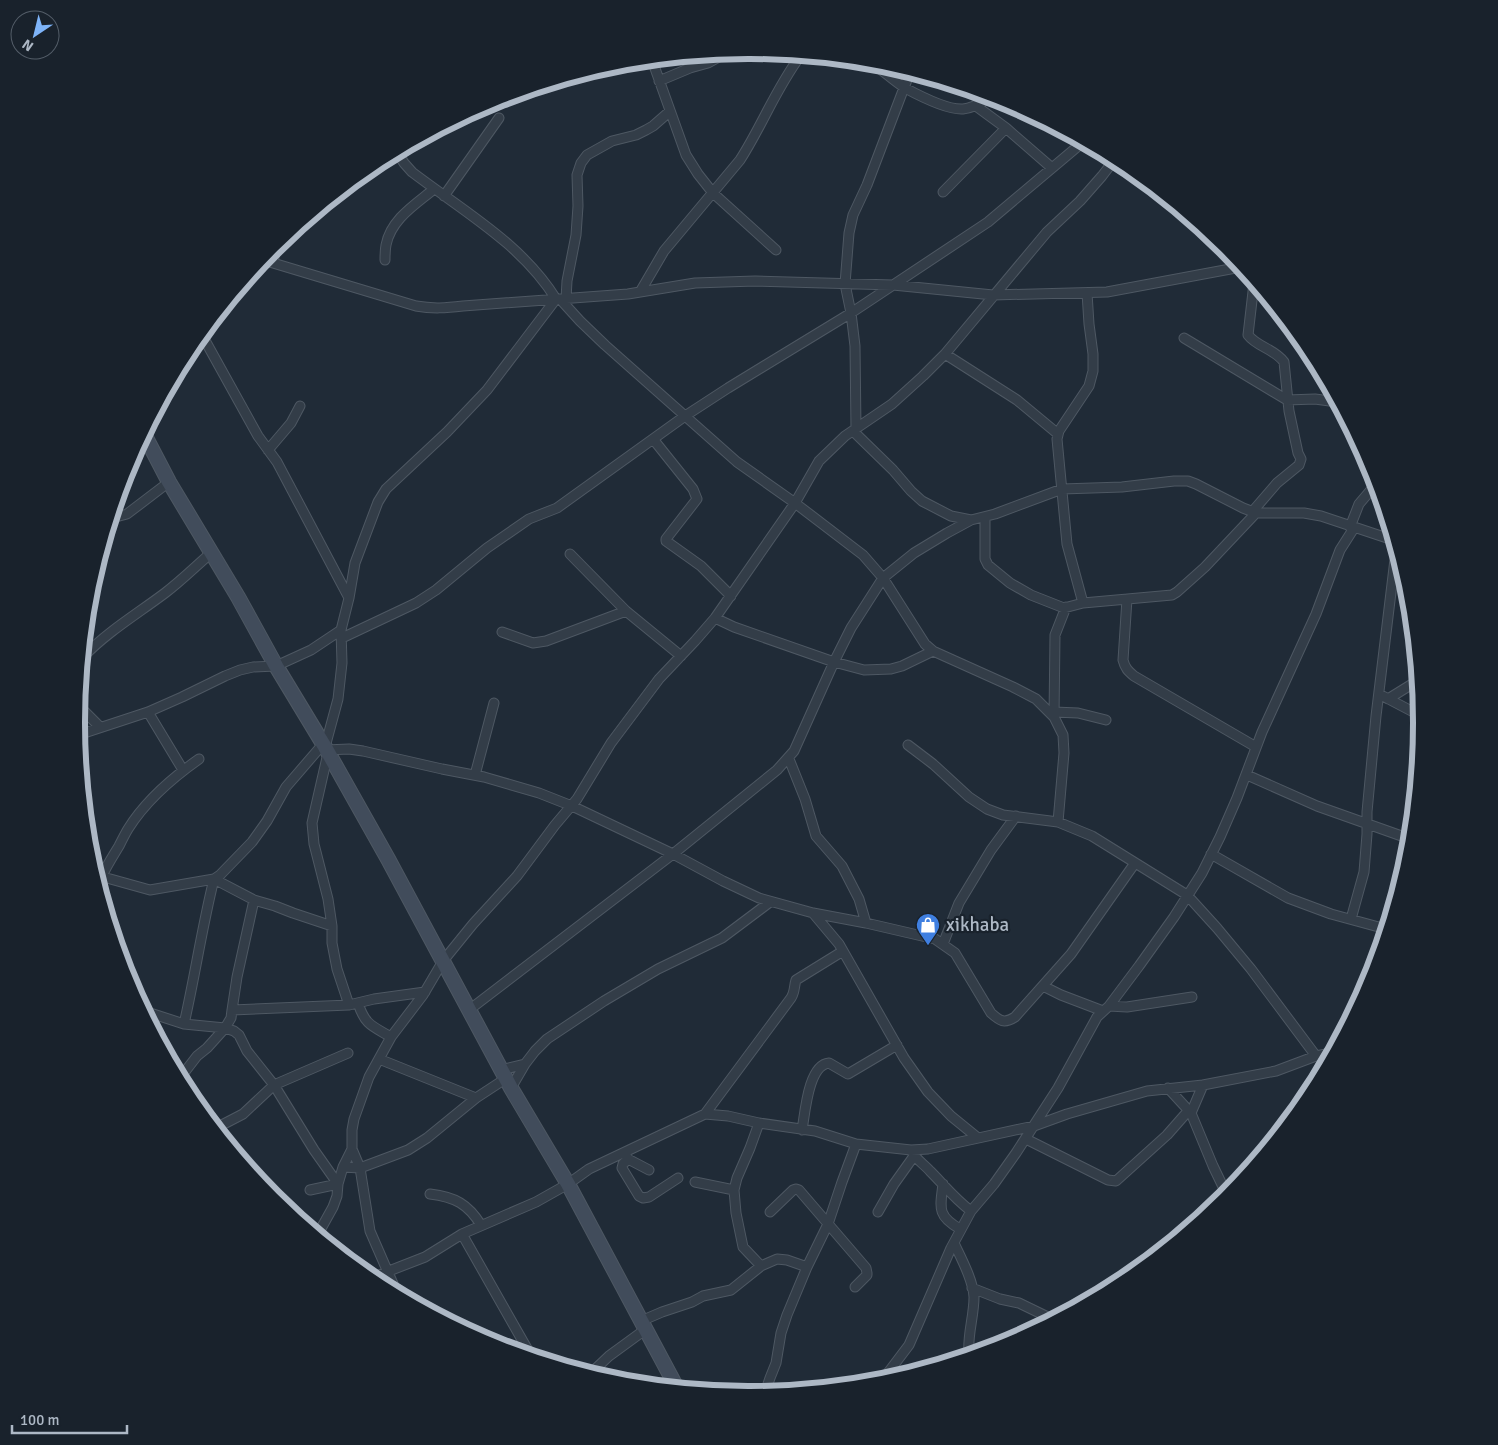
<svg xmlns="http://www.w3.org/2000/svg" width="1498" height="1445" font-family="Signika,sans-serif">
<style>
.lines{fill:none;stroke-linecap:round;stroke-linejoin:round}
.street-casing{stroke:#4e5863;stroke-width:11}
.secondary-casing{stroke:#4e5863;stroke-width:16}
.street{stroke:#333d48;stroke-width:9}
.secondary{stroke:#414c5b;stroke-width:14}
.labels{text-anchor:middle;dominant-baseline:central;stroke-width:4.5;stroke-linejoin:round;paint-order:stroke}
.poi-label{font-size:19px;fill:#adb8c5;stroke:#19222c;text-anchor:start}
.rim{fill:none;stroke:#adb8c5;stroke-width:6}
</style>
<rect width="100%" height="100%" fill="#202b37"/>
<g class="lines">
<!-- street casing -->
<g class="street-casing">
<path id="street" d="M 652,60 L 686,155 L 698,174 L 713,193 L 776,250
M 871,62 C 882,70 893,80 905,88 C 918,95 948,110 963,109 C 974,108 982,102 991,97
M 659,81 L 690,68 L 708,63 L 728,52
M 976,106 L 1006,128 L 1052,168
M 943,192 L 1006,128
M 444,196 L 499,118
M 263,260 L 416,306 C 433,309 446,308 463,306 L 628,294 L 695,283 L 755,281 L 893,285 L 993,295 L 1107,292 L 1241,267
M 385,260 C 385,255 385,250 386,245 C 391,219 416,204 434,189
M 273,263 L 276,245
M 640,292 L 664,251 L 740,160 C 762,126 776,88 801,55
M 560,299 L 580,321 L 605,345 L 737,462 L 795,503 L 863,555 L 883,578 L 925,644 L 933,651 L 1013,687 L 1036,699 L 1054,717 L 1063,735 L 1064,753 L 1058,822
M 566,299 L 567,281 L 576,235 L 578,206 L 577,175 L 581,163 L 587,155 L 612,141 L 636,135 L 646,130 L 653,126 L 669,112
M 202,335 L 258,436 L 277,462 L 349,598
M 1184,338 L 1287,400 L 1315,399 L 1337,402
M 945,354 L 1017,400 L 1058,434
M 856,429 L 855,346 L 851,313 L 845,284 L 849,233 L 853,215 L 867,185 L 910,72
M 853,431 L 893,470 L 911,491 L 922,501 L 951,516 L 971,520
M 653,439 L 693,489 L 697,499 L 666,539 L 666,541 L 701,566 L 731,596
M 268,450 L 291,423 L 300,406
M 1252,512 L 1277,483 L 1299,465 L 1301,459 L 1298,453 L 1289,411 L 1284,362 C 1275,349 1257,347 1248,335 L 1254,283
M 985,517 L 985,559 L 988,565 L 1010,583 L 1031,595 L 1064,608 L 1083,603 L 1172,595 L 1177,592 L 1205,567 L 1256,513
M 112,518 L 127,514 L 169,482
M 1350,527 L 1359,504 L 1376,484
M 570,554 L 626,611 L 681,656
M 1127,599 L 1123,660 C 1125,668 1128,671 1134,676 L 1256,747
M 1083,603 L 1067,544 L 1057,439 L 1059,431 L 1089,386 L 1093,371 L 1093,354 L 1089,324 L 1087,293
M 715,618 L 734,627 L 834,662 L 864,670 L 891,669 L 902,666 L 933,651
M 502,632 L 533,643 L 546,641 L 626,611
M 342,638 L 416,603 L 436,590 L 487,548 L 529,519 L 557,508 L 685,416 L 728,388 L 851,313 L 988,222 L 1083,142
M 83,657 C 107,632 137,614 165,593 C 181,581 196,566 211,553
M 1379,694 L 1421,716
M 1388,699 L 1417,681
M 78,705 L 100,727
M 148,712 L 183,770
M 1054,712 L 1078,713 L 1106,720
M 1054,717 L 1055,635 L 1066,607
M 78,735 L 148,712 L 182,697 L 225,676 L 240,670 L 253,667 L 276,666 L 311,650 L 341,630
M 908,745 L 933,764 L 969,797 L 987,809 L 1003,815 L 1058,822 L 1092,836 L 1187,895 L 1217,928 L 1251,969 L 1316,1056
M 325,747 L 338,699 L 342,663 L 341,630 L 349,598 L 355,563 L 378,502 L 386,489 L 447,432 L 487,390 L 556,299 C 522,244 463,211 412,172 L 404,163 L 397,152
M 326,750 L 349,749 L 363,751 L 442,769 L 484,777 L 539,793 L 572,806 L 673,854 L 723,881 L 759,898 L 813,913 L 866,923 L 935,939 L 955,953 L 991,1013 C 1000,1021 1004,1024 1015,1017 L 1071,954 L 1135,863
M 328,753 L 312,823 L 314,844 L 328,899 L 332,926 L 332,943 L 337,969 L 349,1005
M 789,759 L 805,799 L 816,836 L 842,866 L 859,899 L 866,923
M 475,775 L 494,703
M 1247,775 L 1317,806 L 1410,839
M 1211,854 L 1288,898 L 1331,914 L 1386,929
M 96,875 L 150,890 L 214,879 L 220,875 L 252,842 L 267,821 L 286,787 L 323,744
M 102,876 C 107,865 113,856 119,846 C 122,840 125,834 128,829 C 146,800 172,778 199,759
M 214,879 L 254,900 L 275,906 L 293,913 L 332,926
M 813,913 L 839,944 L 904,1058 L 928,1092 L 951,1116 L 978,1138
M 1351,919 L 1364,872 L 1367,834 L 1367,812 L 1376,716 L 1396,551
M 943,944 L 959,903 L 991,850 L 1016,816
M 1043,986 L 1061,995 L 1103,1011
M 358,1003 C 365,1025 372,1026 391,1037
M 1109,1006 L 1127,1007 L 1192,997
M 232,1010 L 237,977 L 254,900
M 469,1010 L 673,854 L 777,770 L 794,751 L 834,662 L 851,628 L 883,578 L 914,553 L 947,533 L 971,520 L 995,514 L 1062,489 L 1122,487 L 1174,481 L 1188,481 L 1196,484 L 1243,508 L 1256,513 L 1304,513 L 1321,516 L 1393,540
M 144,1011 L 184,1024 L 225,1028 L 234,1031 L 239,1035 L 247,1051 L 274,1085 L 314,1150 L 338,1184 L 310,1190
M 184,1024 C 195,976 202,927 214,879
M 379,1059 L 476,1098
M 501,1070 L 525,1064
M 180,1078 L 197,1056 L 207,1048 L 225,1028 L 231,1018 L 232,1010 L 349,1005 L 374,999 L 425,992
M 511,1088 L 525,1064 L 535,1051 L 547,1039 L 604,1001 L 658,969 L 722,938 L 770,902
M 1168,1088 L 1191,1113 L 1213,1166 L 1227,1195
M 1191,1113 L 1203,1085 L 1276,1071 L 1316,1056 L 1331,1053
M 705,1114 L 791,998 C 795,992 794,986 796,980 L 843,951
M 759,1123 L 750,1148 L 737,1178 L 734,1190 L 736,1213 L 743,1247 L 761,1266
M 216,1128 L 243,1114 L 274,1085 L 348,1053
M 802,1130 C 805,1114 808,1065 829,1063 L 848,1074 L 897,1045
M 1026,1139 L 1108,1180 L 1116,1181 L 1167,1135 L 1189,1110
M 352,1149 L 360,1168 L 370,1231 L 397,1293
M 911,1150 C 915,1159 924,1164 930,1171 C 944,1185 955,1199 971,1211
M 626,1154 L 628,1159 L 649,1170
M 628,1159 L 623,1164 L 622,1168 L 639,1196 L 643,1198 L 649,1197 L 678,1178
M 343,1167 L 360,1168 L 408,1150 L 427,1138 L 476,1098 L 505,1079
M 695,1182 L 734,1190
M 943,1184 C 940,1208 937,1216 960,1229
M 430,1194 C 455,1197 468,1204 481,1225
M 770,1212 L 793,1190 L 796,1189 L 799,1190 L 866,1268 L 867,1273 L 867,1275 L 855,1287
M 878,1212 L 894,1184 L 914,1156
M 318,1234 L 333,1207 L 337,1196 L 338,1184 L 343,1167 L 352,1149 L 352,1130 L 354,1119 L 369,1077 L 391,1037 L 423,995 L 443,961 L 473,924 L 517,876 L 555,825 L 577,799 L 611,743 L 659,679 L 695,641 L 715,618 L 795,503 L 819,461 L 845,436 L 892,404 L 923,376 L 945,354 L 1047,232 L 1080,201 L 1102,176 L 1115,159
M 462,1234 L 529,1352
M 954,1243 C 961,1258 973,1280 974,1297 C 974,1317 967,1335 969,1355
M 371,1278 L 425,1257 L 462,1234 L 536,1202 L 568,1184 L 589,1169 L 705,1114 L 728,1116 L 759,1123 L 815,1131 L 856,1144 L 911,1150 L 928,1149 L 1034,1126 L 1067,1114 L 1147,1091 L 1203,1085
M 972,1288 L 1000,1299 L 1019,1303 L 1052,1319
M 1061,1315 L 1099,1291 L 1125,1280
M 641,1321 L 662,1312 L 692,1302 L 703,1296 L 731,1290 L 761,1266 L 777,1259 L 787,1260 L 807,1267
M 590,1374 L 609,1356 L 646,1329
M 881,1382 L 909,1345 L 951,1248 L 971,1211 L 994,1184 L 1016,1153 L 1058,1088 L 1097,1017 L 1109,1006 L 1139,966 L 1174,917 L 1202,873 L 1220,837 L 1237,798 L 1262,732 L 1316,614 L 1340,550 L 1354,528
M 765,1393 L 770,1378 L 776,1363 L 781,1333 L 787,1315 L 807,1267 L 828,1224 L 842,1182 L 856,1144"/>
</g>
<!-- secondary casing -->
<g class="secondary-casing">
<path id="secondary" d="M 144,434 L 169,482 L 238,597 L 276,666 L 325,747 L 388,859 L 511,1088 L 568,1184 L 677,1388"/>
</g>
<!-- street -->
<use href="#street" class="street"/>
<!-- secondary -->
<use href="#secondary" class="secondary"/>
</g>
<!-- icons -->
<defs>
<g id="shop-pin" transform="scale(1.25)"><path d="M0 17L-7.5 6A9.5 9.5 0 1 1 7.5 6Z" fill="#3f7fe0" stroke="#19222c"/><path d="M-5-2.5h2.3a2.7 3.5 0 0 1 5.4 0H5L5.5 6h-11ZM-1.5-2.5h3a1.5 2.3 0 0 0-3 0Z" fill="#fff"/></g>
</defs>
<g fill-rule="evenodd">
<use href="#shop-pin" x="928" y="925"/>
</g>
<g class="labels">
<!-- poi labels -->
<g class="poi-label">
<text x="946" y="925">xikhaba</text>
</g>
</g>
<!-- crop -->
<path d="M0 0H1498V1445H0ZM748 59H750A663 663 0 0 1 1413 722V723A663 663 0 0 1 750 1386H748A663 663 0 0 1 85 723V722A663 663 0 0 1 748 59Z" fill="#19222c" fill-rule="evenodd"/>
<path class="rim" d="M748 59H750A663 663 0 0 1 1413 722V723A663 663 0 0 1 750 1386H748A663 663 0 0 1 85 723V722A663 663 0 0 1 748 59Z"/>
<!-- north arrow -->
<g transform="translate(35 35) rotate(215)"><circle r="24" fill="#19222c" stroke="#545e69"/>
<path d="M0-4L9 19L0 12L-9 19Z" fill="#7eb4f9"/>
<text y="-8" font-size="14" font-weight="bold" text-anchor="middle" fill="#adb8c5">N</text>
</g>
<!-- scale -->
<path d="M12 1425v8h115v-8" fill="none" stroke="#adb8c5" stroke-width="2.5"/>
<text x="20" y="1425" font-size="15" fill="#adb8c5" stroke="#19222c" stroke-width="4" paint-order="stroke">100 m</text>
</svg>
